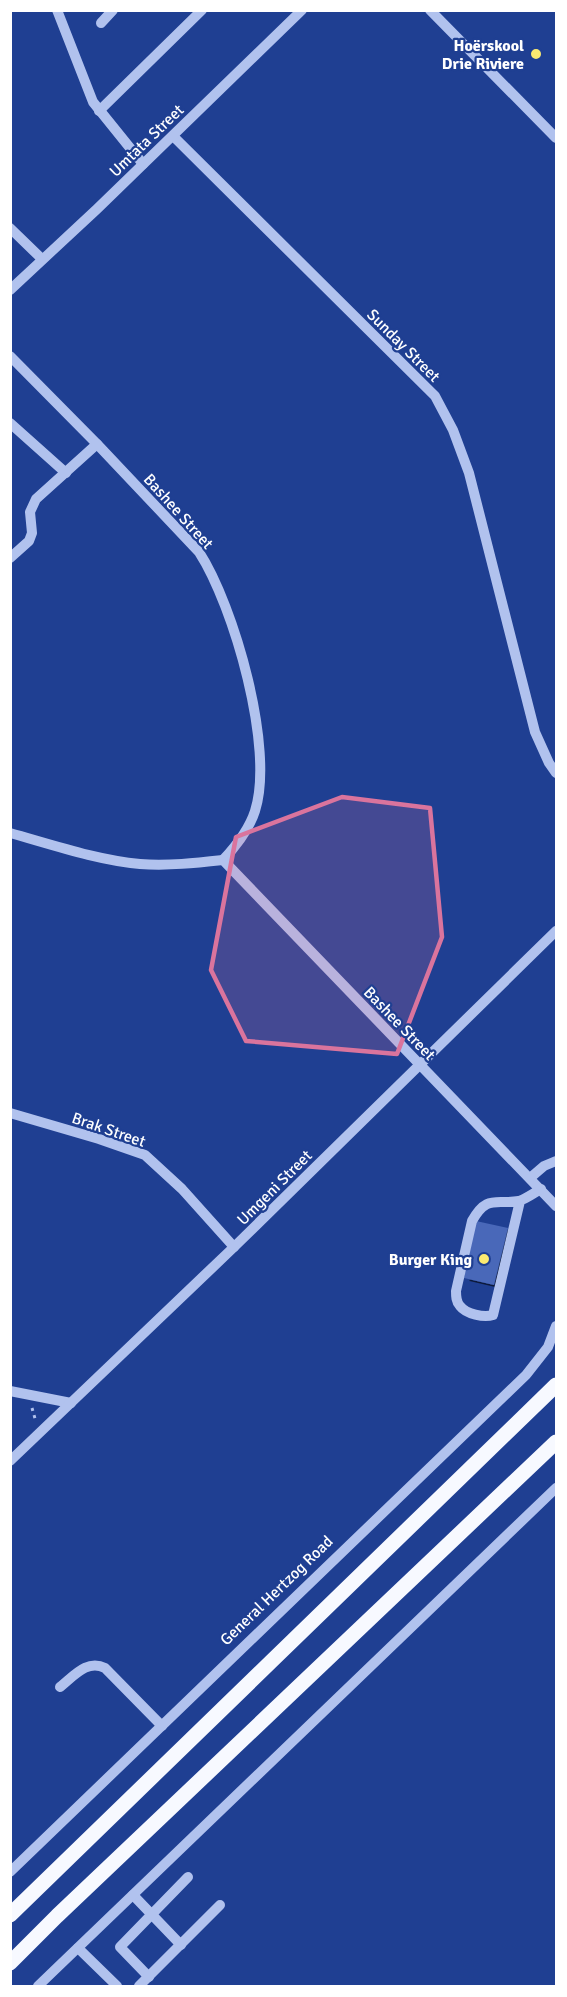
<svg xmlns="http://www.w3.org/2000/svg" width="567" height="1997" font-family="Signika,sans-serif">
<style>
.building{fill:#4868b9;filter:url(#shadow)}
.lines{fill:none;stroke-linecap:round;stroke-linejoin:round}
.path{stroke:#b1c2ee;stroke-width:3;stroke-dasharray:3 4.5;stroke-linecap:butt}
.minor{stroke:#b1c2ee;stroke-width:10}
.major{stroke:#f7f9ff;stroke-width:15}
.marked{fill:#da749d;fill-opacity:0.2;stroke:#da749d;stroke-width:4.5;stroke-linejoin:round}
.poi-dot{fill:#fcea71;stroke:#1f3f92;stroke-width:2}
.labels{text-anchor:middle;stroke-width:4.5;stroke-linejoin:round;paint-order:stroke}
.poi-label{font-size:16px;font-weight:bold;fill:#fff;stroke:#1f3f92;text-anchor:end}
.street-label{font-size:16px;fill:#fff;stroke:#1f3f92}
</style>
<defs>
<filter id="shadow"><feDropShadow dx="5.5" dy="3" stdDeviation="0" flood-color="#0009"/></filter>
</defs>
<rect width="100%" height="100%" fill="#1f3f92"/>
<path class="building" d="M476,1221L508,1228L494,1285L464,1278Z"/>
<g class="lines">
<path class="path" d="M32,1408L36,1422"/>
<g class="minor">
<path d="M57,10L93,102L143,164"/>
<path d="M430,10L556,138"/>
<path d="M101,23L113,10"/>
<path d="M99,111L202,10"/>
<path d="M173,136L435,396L453,430L469,473L535,732L549,763L556,773"/>
<path d="M10,228L42,259"/>
<path d="M10,290L97,209L302,10"/>
<path d="M10,356L97,444L199,552C234,606 275,749 255,811C249,830 236,846 223,860"/>
<path d="M10,423L66,473"/>
<path d="M10,558L29,541L32,533L30,512L36,499L97,444"/>
<path d="M10,833C53,845 97,860 140,864C168,866 196,863 223,860L556,1206"/>
<path d="M10,1113L99,1139L145,1155L182,1189L234,1247"/>
<path d="M530,1178L544,1166L556,1161"/>
<path d="M520,1201L493,1315C484,1318 466,1314 460,1306C456,1302 456,1296 456,1291L472,1221C487,1194 496,1205 519,1201C526,1199 534,1193 541,1189"/>
<path d="M10,1391L71,1403"/>
<path d="M10,1461L234,1247L556,931"/>
<path d="M60,1687C74,1676 87,1659 105,1668L162,1726"/>
<path d="M10,1872L526,1375L548,1347L556,1326"/>
<path d="M133,1895L181,1945"/>
<path d="M78,1948L117,1986"/>
<path d="M149,1977L120,1947L188,1877"/>
<path d="M38,1986L556,1488"/>
<path d="M139,1986L220,1905"/>
</g>
<g class="major">
<path d="M10,1915L556,1385"/>
<path d="M10,1963L57,1916L556,1442"/>
</g>
</g>
<path class="marked" d="M342,797L430,808L442,937L397,1054L246,1041L211,970L236,837Z"/>
<g class="poi-dot">
<circle cx="536" cy="54" r="6"/>
<circle cx="484" cy="1259" r="6"/>
</g>
<g class="labels">
<g class="poi-label">
<text x="524" y="51">Hoërskool<tspan x="524" dy="18">Drie Riviere</tspan></text>
<text x="472" y="1265">Burger King</text>
</g>
<g class="street-label">
<text transform="translate(146 140) rotate(-44)" y="6">Umtata Street</text>
<text transform="translate(404 345) rotate(45)" y="6">Sunday Street</text>
<text transform="translate(179 511) rotate(48)" y="6">Bashee Street</text>
<text transform="translate(400 1023) rotate(46)" y="6">Bashee Street</text>
<text transform="translate(109 1129) rotate(19)" y="6">Brak Street</text>
<text transform="translate(274 1187) rotate(-45)" y="6">Umgeni Street</text>
<text transform="translate(276 1590) rotate(-44)" y="6">General Hertzog Road</text>
</g>
</g>
<rect width="567" height="1997" fill="none" stroke="#ffffff" stroke-width="24"/>
</svg>
